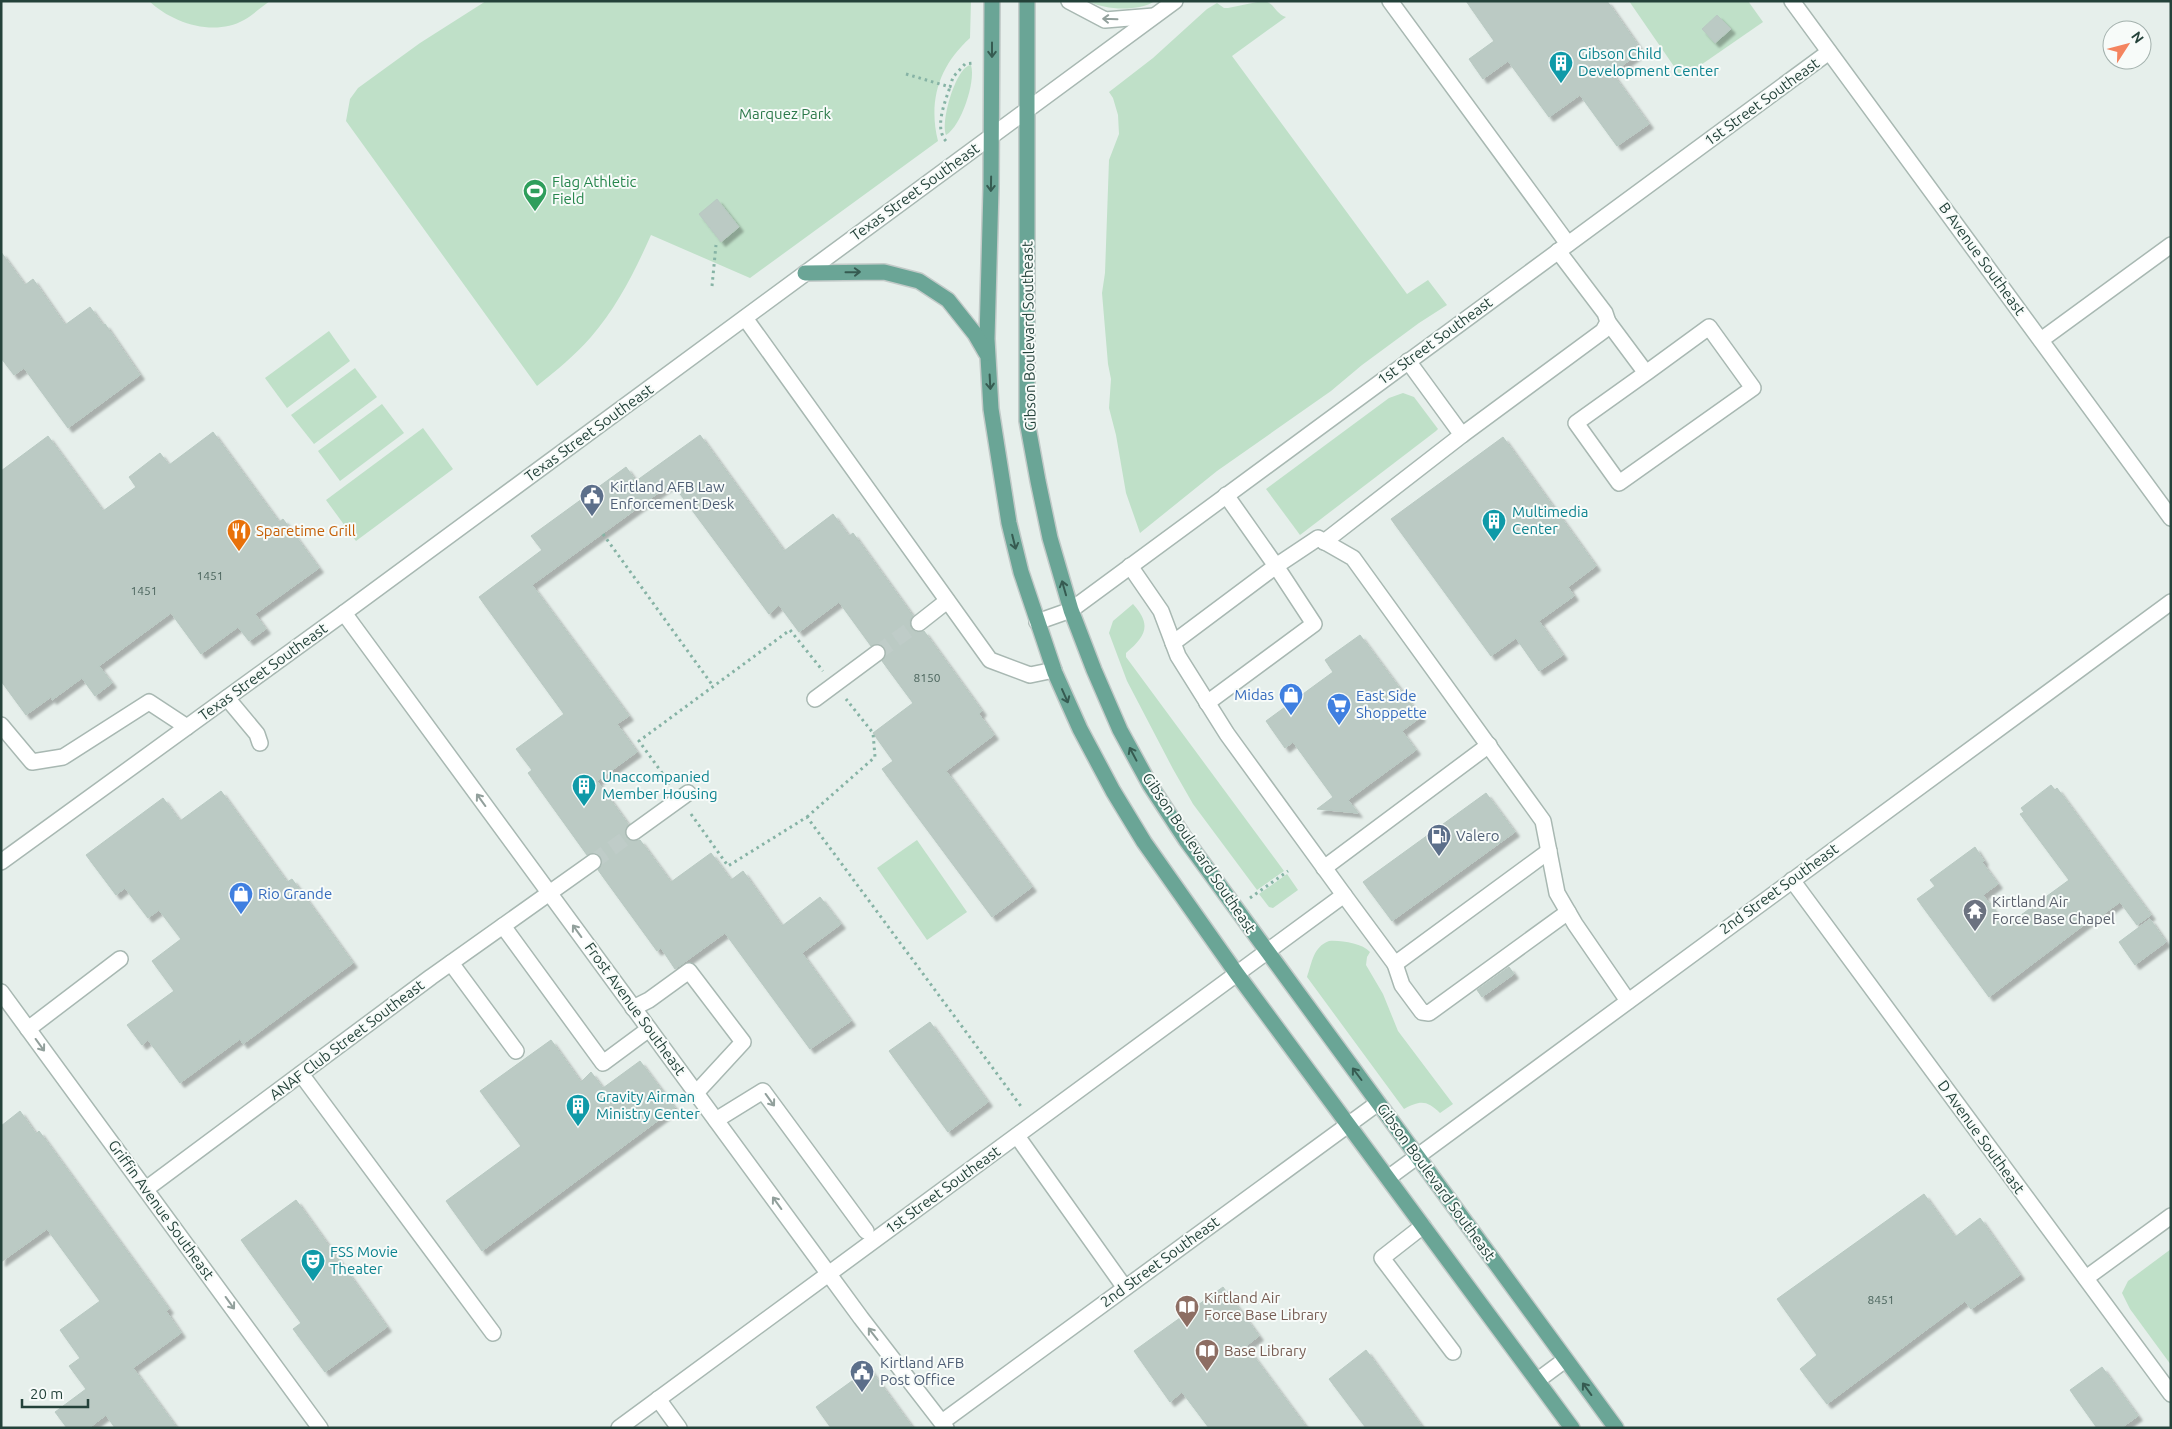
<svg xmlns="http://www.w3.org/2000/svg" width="2172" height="1429" font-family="Ubuntu,sans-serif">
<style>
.green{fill:#bfe0c8}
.building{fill:#bbcac4;stroke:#b8c9c2;filter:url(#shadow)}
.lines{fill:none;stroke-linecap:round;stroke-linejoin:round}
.minor-tunnel{stroke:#bfccc8;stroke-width:15;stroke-dasharray:15 8;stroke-linecap:butt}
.minor-casing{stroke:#a8b8b2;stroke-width:18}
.major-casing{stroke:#c2cac8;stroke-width:18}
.path{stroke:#86b3a5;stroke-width:3;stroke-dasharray:2.5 4;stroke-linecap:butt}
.minor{stroke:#fff;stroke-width:15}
.major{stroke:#6aa596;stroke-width:15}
.oneway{stroke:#92a09c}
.oneway2{stroke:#365b51}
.labels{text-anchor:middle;stroke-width:4;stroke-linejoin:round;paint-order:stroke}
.number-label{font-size:12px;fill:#4a645c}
.culture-label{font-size:15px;fill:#0d838f;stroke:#f7fbf9;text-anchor:start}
.street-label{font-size:15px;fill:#24423a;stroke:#f7fbf9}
.park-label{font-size:15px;fill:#2d7a4b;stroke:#f7fbf9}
.leisure-label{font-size:15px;fill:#27864d;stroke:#f7fbf9;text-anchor:start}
.service-label{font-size:15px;fill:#4e5e75;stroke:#f7fbf9;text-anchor:start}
.food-label{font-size:15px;fill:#c56008;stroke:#f7fbf9;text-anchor:start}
.shop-label{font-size:15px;fill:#366cbe;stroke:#f7fbf9;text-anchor:start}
.worship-label{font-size:15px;fill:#5b616d;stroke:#f7fbf9;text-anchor:start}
.education-label{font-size:15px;fill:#785e54;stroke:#f7fbf9;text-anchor:start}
</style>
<defs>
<filter id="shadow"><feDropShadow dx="4.5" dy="4.5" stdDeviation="1" flood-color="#0004"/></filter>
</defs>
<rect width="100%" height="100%" fill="#e6efeb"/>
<g class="green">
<path d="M149,1H270C261,7 253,15 244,20C214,37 172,23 149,1Z"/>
<path d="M486,1H971L970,38C939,66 928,101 938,141L750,278L651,235C635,271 617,307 591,337C575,355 556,371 537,386L346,121L350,99L358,88L420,43Z"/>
<path d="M1088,1H1155C1138,12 1105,10 1088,1Z"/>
<path d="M1262,1C1274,1 1275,14 1286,17L1232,56L1407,294L1428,280L1447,305L1419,323L1362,365L1331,391L1217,471L1140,533L1126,493L1116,435L1109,408L1111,379L1108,364L1102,293L1105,273L1109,160L1119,134L1118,115L1113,98L1109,92L1153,58L1207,9L1217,3L1224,8H1228Z"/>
<path d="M1629,1H1748L1763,22L1682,78Z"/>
<path d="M971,65C976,82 961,126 946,135C940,122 956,66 971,65Z"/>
<path d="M329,331L350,361L287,408L265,378Z"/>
<path d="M355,368L377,397L314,444L291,415Z"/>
<path d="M1403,393L1414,397L1438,429L1436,431L1300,535L1266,489L1389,398Z"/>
<path d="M382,404L404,433L340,481L318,451Z"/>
<path d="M423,428L453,469L356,541L326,500Z"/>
<path d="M1133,604C1152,625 1146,636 1126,653V657L1284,871L1257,890L1193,804L1173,769L1127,681L1109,633L1113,621Z"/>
<path d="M917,840L967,912L927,940L877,868Z"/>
<path d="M1287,874L1298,890L1273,908L1269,907L1259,894Z"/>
<path d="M1329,941C1340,940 1362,943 1370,952L1367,957L1366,965L1383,994L1398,1031L1453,1104L1440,1113C1427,1100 1420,1100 1404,1109L1307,977C1312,963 1313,947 1329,941Z"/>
<path d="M2171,1249V1365L2130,1309L2122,1293L2128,1281Z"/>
</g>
<g class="building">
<path d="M1466,1H1607L1642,51L1612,73L1649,124L1617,146L1580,95L1549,117L1508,61L1483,79L1469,59L1494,41Z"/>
<path d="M1717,15L1731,29L1715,43L1702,29Z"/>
<path d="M717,199L739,227L721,242L699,214Z"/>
<path d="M1,252L25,285L33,279L65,325L90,307L103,325L105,324L140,375L68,428L24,368L14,375L1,358Z"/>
<path d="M213,432L279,522L283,519L319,568L255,614L266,629L249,641L238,627L201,654L171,613L99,666L112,683L95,696L82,678L52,700L51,697L26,715L1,681V471L48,436L103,511L136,487L129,477L160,453L169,465Z"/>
<path d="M700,435L784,551L833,514L849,536L853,533L913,616L910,620L911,628L916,632L924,631L982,711L979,714L994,735L946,771L1032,887L992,917L882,769L893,761L873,733L913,703L882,661L886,656L885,648L880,644L871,646L839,602L799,632L779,605L769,614L672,483L532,585L629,716L617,724L637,752L597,781L628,824L625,832L627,838L634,841L640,840L671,882L711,853L731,880L743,871L782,926L820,897L841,924L802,953L851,1021L810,1049L725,933L675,969L661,948L657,951L598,870L602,862L600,856L593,853L587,855L528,773L532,770L516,749L564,714L479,597L542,550L531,536L626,467L636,481Z"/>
<path d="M1503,437L1596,566L1568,587L1574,596L1539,621L1563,655L1539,671L1516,638L1491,656L1391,519Z"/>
<path d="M1360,635L1421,717L1402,731L1416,750L1348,800L1358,813L1317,809L1333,797L1293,742L1285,748L1266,721L1333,672L1325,660Z"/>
<path d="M2051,785L2055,790L2057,788L2151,915L2137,925L2120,902L2098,918L2097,915L1989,997L1917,899L1935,886L1930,880L1975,847L1984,861L1982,862L1998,884L1983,895L2006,926L2069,880L2020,814L2024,812L2021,808Z"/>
<path d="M221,791L287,882L292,879L353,963L243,1044L240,1039L180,1083L148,1040L142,1045L127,1025L174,991L152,961L181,939L159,910L148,918L125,888L116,895L86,855L163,798L180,821Z"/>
<path d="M1486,793L1515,832L1392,921L1363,882Z"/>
<path d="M2150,919L2166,942L2135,965L2119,942Z"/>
<path d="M1509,967L1514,974L1482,997L1477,990Z"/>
<path d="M930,1022L988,1102L948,1132L889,1051Z"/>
<path d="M551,1040L581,1082L591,1072L603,1088L640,1061L675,1108L482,1251L446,1201L521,1146L480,1091Z"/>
<path d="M20,1111L36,1134L39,1131L169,1309L166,1311L181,1333L133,1368L177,1428H115L106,1415L89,1428H67L55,1412L86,1389L69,1366L80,1358L60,1330L100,1301L47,1229L1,1262V1126Z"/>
<path d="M1924,1194L1955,1237L1980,1218L2020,1275L1971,1309L1965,1301L1827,1404L1800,1369L1817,1355L1777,1299Z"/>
<path d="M296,1200L387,1327L325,1372L293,1329L301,1323L241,1240Z"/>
<path d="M1223,1287L1259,1336L1246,1346L1307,1428H1209L1182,1392L1170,1402L1134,1351Z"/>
<path d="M1366,1350L1423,1428H1366L1329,1379Z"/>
<path d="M864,1361L913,1428H831L816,1407L856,1378L851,1371Z"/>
<path d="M2102,1367L2138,1416L2121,1428H2097L2070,1390Z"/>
</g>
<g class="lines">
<g class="minor-tunnel">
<path d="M877,653L919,623"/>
<path d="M593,862L634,832"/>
</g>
<defs>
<g id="minor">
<path d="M1069,1L1105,20L1154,16"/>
<path d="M1390,1L1568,244"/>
<path d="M1792,1L2171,518"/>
<path d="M745,318L990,660L1030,675L1054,670"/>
<path d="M1608,322L1646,373L1709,327L1753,388L1619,483L1576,423L1646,373"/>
<path d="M2041,340L2171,245"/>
<path d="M1408,361L1462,435"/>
<path d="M1324,542L1462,435L1603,331L1608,322L1605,313L1558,251"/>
<path d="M344,613L861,1318L946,1428"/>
<path d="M1037,622L1071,610L1829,52"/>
<path d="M919,623L947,601"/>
<path d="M1173,643L1276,566L1226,495"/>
<path d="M227,698L257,734L260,743"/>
<path d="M815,699L877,653"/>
<path d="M1207,703L1314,624L1276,566L1318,538L1353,558L1543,821L1557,893L1575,924L1628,1001"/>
<path d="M1,725L32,762L63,757L149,702L187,727"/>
<path d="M634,832L688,793"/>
<path d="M1,862L344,613L1175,1"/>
<path d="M1324,868L1489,745"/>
<path d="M1792,880L2171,1394"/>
<path d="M1344,895L1395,964L1549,851"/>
<path d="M503,926L603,1063L649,1029"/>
<path d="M451,963L516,1051"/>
<path d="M1395,964L1402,985L1422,1012L1429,1013L1568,912"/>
<path d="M1,992L320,1428"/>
<path d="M633,1008L649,1000L689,971L743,1042L696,1093"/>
<path d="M28,1029L120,959"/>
<path d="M301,1074L493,1333"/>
<path d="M716,1120L763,1091L866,1231"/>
<path d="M1017,1136L1125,1288"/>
<path d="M1388,1178L2171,602"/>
<path d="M146,1189L431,977L593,862"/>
<path d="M1423,1226L1382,1258L1453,1352"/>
<path d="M2086,1278L2171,1216"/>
<path d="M1538,1380L1565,1360"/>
<path d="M658,1399L679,1428"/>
<path d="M942,1422L1378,1103"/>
<path d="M619,1428L1344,895L1227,734L1178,656L1161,611L1130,566"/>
</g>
<g id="major">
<path d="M992,1L991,188L987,339L991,409L1009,523L1021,572L1055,673L1080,729L1113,791L1144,842L1237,974L1572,1428"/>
<path d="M1027,1V421L1038,481L1050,538L1071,610L1094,670L1120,730L1150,785L1186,840L1616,1428"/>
<path d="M805,273L884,272L919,281L948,300L975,334L986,353"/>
</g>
</defs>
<use href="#minor" class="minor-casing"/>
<use href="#major" class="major-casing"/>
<g class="path">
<path d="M906,74L950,87L953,77L965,64L975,63"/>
<path d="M946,141C934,128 945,102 950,87"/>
<path d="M712,286L716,245"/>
<path d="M603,534L713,686"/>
<path d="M670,784L639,741L790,630L823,671"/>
<path d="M691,814L728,866L807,817L1023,1109"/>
<path d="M807,817L875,757L873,733L846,699"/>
<path d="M1250,898L1288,871"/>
</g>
<use href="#minor" class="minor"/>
<use href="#major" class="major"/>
</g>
<defs><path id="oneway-shaft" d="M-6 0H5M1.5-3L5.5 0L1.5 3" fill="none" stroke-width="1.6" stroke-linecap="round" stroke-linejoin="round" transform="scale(1.25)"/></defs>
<g class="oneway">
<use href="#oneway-shaft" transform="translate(1110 19) rotate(-178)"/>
<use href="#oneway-shaft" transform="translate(481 800) rotate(-126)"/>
<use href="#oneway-shaft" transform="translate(577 931) rotate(-126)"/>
<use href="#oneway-shaft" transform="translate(40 1045) rotate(54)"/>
<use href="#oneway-shaft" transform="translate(770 1100) rotate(54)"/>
<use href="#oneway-shaft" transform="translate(777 1203) rotate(-126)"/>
<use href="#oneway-shaft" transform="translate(230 1303) rotate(54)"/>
<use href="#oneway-shaft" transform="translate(873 1334) rotate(-128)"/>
</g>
<g class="oneway2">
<use href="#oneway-shaft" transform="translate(992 50) rotate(90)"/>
<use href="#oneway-shaft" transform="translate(991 184) rotate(91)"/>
<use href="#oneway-shaft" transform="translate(853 272) rotate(-1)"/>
<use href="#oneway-shaft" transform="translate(990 382) rotate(87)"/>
<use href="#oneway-shaft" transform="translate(1014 542) rotate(76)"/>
<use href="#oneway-shaft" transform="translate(1064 588) rotate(-106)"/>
<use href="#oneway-shaft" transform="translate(1065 696) rotate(66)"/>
<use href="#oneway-shaft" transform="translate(1133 754) rotate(-118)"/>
<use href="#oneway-shaft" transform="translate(1357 1074) rotate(-127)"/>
<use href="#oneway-shaft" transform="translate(1587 1389) rotate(-126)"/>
</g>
<defs>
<symbol id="building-pin" viewBox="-11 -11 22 30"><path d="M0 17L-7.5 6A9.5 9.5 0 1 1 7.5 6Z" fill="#0f9aa8" stroke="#f7fbf9"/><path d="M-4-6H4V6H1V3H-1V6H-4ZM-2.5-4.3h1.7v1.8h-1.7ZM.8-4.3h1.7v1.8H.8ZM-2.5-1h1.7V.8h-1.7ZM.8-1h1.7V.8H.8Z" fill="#fff"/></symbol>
<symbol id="stadium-pin" viewBox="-11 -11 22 30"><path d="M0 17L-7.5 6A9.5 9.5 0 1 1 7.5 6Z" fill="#2e9e5b" stroke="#f7fbf9"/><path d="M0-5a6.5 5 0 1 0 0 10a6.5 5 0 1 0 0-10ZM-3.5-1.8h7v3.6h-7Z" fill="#fff"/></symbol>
<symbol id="civic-pin" viewBox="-11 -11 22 30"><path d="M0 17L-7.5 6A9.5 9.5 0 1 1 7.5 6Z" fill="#5c6f8a" stroke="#f7fbf9"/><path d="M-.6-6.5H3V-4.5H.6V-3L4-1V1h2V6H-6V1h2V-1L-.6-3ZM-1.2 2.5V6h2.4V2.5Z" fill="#fff"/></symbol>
<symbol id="restaurant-pin" viewBox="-11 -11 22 30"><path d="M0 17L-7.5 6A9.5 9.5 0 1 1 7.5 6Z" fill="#e8710a" stroke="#f7fbf9"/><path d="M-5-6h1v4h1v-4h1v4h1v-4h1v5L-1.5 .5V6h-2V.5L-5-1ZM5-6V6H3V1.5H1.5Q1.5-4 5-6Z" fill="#fff"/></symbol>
<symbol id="shop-pin" viewBox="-11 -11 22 30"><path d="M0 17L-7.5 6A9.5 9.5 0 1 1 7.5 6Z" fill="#3f7fe0" stroke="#f7fbf9"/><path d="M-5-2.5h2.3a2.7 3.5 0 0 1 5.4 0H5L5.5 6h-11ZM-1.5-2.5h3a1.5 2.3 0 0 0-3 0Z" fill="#fff"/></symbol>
<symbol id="supermarket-pin" viewBox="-11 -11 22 30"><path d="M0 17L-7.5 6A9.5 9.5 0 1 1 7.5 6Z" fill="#3f7fe0" stroke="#f7fbf9"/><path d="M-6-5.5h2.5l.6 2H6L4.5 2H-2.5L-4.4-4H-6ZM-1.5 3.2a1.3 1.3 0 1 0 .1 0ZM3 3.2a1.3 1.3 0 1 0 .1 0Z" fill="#fff"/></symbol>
<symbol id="fuel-pin" viewBox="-11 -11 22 30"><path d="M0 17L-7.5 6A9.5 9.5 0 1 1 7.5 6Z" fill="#5c6f8a" stroke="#f7fbf9"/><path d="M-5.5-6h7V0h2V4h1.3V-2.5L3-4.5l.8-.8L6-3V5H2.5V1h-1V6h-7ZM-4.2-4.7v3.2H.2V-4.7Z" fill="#fff"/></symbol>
<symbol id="temple-pin" viewBox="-11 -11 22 30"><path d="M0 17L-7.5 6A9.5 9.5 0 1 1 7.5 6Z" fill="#6b7280" stroke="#f7fbf9"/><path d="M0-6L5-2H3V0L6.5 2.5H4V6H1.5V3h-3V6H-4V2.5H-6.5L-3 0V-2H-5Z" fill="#fff"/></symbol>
<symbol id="theatre-pin" viewBox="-11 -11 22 30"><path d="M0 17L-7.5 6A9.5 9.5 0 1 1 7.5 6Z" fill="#0f9aa8" stroke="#f7fbf9"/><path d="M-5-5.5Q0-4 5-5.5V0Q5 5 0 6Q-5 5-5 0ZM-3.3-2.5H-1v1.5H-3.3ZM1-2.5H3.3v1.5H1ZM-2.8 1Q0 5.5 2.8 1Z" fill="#fff"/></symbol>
<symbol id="library-pin" viewBox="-11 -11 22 30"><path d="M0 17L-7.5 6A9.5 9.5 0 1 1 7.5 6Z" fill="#8d6e63" stroke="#f7fbf9"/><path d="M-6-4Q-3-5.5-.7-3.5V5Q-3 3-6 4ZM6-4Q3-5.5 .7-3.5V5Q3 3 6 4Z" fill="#fff"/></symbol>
</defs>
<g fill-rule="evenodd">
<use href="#building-pin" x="1547" y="49" width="28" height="38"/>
<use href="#stadium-pin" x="521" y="177" width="28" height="38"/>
<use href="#civic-pin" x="578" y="482" width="28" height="38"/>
<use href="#building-pin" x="1480" y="507" width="28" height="38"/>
<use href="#restaurant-pin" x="225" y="517" width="28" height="38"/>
<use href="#shop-pin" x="1277" y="681" width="28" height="38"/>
<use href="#supermarket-pin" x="1325" y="691" width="28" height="38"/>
<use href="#building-pin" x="570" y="772" width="28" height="38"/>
<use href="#fuel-pin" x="1425" y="822" width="28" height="38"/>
<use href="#shop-pin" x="227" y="880" width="28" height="38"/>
<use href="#temple-pin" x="1961" y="897" width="28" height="38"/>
<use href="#building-pin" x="564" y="1092" width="28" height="38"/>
<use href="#theatre-pin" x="299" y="1247" width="28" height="38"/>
<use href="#library-pin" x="1173" y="1293" width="28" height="38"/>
<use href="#library-pin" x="1193" y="1337" width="28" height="38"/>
<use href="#civic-pin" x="848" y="1358" width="28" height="38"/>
</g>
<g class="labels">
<g class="number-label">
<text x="210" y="580">1451</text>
<text x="144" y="595">1451</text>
<text x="927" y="682">8150</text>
<text x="1881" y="1304">8451</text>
</g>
<g class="culture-label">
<text x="1578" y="59">Gibson Child<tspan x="1578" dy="17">Development Center</tspan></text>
<text x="1512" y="517">Multimedia<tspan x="1512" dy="17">Center</tspan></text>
<text x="602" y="782">Unaccompanied<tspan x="602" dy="17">Member Housing</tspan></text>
<text x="596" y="1102">Gravity Airman<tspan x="596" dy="17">Ministry Center</tspan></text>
<text x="330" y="1257">FSS Movie<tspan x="330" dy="17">Theater</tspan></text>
</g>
<g class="street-label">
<text transform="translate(1762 102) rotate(-36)" y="5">1st Street Southeast</text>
<text transform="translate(915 192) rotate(-36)" y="5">Texas Street Southeast</text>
<text transform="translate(1982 259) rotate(54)" y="5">B Avenue Southeast</text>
<text transform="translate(1029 336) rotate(-91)" y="5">Gibson Boulevard Southeast</text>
<text transform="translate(1435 341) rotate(-36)" y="5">1st Street Southeast</text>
<text transform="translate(589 433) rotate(-36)" y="5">Texas Street Southeast</text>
<text transform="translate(263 672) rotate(-36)" y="5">Texas Street Southeast</text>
<text transform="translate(1199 853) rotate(56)" y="5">Gibson Boulevard Southeast</text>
<text transform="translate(1779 889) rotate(-36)" y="5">2nd Street Southeast</text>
<text transform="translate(635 1009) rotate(54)" y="5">Frost Avenue Southeast</text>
<text transform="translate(347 1040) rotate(-37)" y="5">ANAF Club Street Southeast</text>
<text transform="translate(1981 1137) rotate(54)" y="5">D Avenue Southeast</text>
<text transform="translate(1436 1182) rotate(54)" y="5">Gibson Boulevard Southeast</text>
<text transform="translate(943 1190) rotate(-36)" y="5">1st Street Southeast</text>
<text transform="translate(161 1210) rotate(54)" y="5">Griffin Avenue Southeast</text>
<text transform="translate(1160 1262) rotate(-36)" y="5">2nd Street Southeast</text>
</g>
<g class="park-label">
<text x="785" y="119">Marquez Park</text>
</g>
<g class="leisure-label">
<text x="552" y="187">Flag Athletic<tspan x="552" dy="17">Field</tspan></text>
</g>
<g class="service-label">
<text x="610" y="492">Kirtland AFB Law<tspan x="610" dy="17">Enforcement Desk</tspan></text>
<text x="1456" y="841">Valero</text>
<text x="880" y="1368">Kirtland AFB<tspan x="880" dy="17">Post Office</tspan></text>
</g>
<g class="food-label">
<text x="256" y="536">Sparetime Grill</text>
</g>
<g class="shop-label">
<text x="1274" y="700" text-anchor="end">Midas</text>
<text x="1356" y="701">East Side<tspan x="1356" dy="17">Shoppette</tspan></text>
<text x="258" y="899">Rio Grande</text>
</g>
<g class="worship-label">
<text x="1992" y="907">Kirtland Air<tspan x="1992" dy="17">Force Base Chapel</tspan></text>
</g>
<g class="education-label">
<text x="1204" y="1303">Kirtland Air<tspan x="1204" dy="17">Force Base Library</tspan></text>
<text x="1224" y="1356">Base Library</text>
</g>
</g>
<rect width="2172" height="1429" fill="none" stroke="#24423a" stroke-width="5"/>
<g transform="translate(2127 45) rotate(54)"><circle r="24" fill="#f7fbf9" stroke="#a3b1ad"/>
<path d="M0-4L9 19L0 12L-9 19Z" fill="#f4845f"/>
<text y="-8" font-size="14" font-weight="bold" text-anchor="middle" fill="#24423a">N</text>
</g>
<path d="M22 1399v8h66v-8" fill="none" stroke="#24423a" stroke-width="2.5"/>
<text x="30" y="1399" font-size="15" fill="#24423a" stroke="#f7fbf9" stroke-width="4" paint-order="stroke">20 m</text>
</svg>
